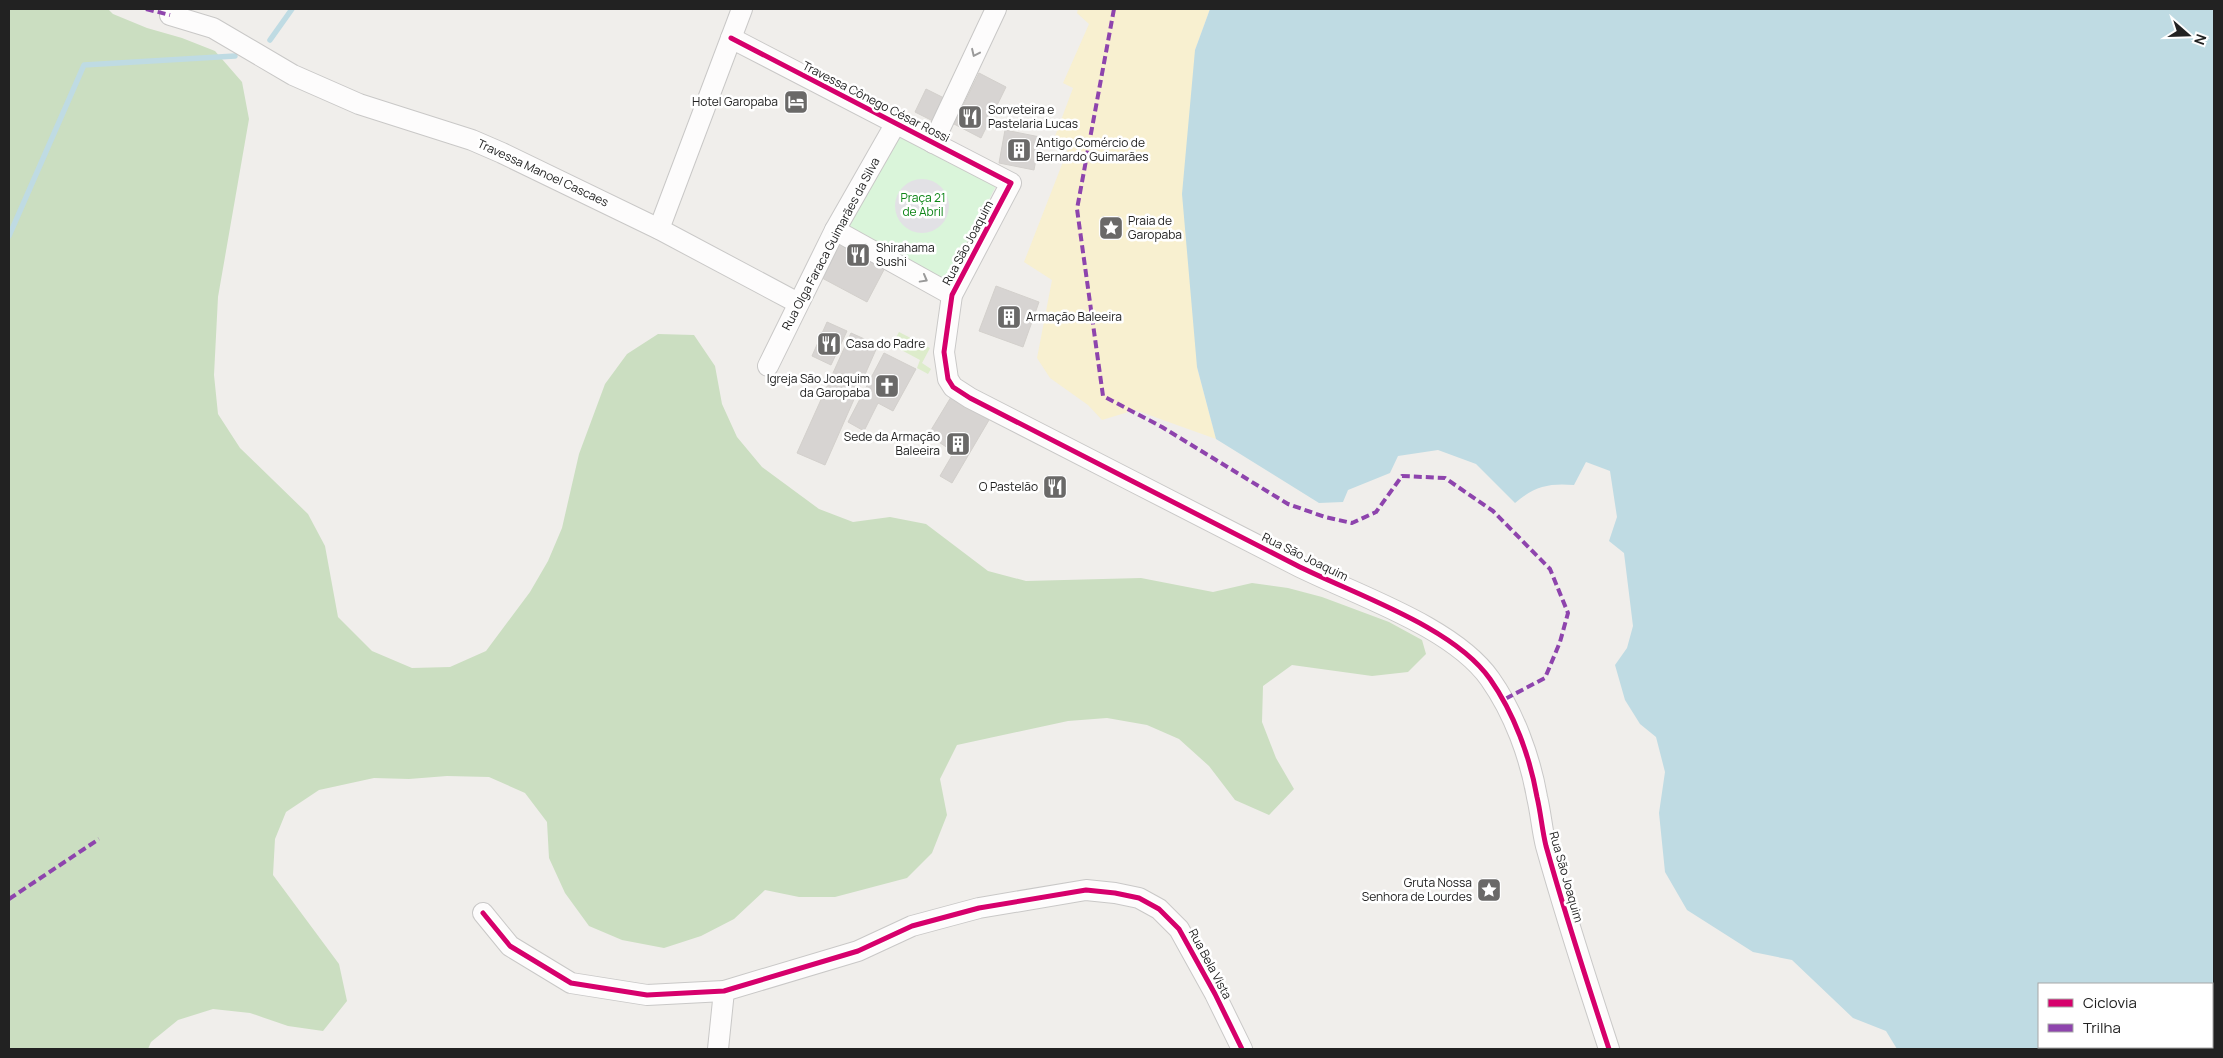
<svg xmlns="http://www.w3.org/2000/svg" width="2223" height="1058" font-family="Manrope,sans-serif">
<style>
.grass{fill:#ddeccb}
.forest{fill:#cbdec1}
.sand{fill:#f8f0d0}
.park{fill:#daf5da}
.plaza{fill:#e2e1e5}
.water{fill:#bfdbe3;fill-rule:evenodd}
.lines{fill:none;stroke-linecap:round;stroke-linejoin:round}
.stream{stroke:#bfdbe3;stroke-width:5.5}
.building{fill:#d7d4d2;stroke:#d3d0cc}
.minor-casing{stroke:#c9c8c7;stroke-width:22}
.minor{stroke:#fdfcfc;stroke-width:20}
.quiet{stroke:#8e44ad;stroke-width:4;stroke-dasharray:8 4;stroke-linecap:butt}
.cycleway-casing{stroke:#fff;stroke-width:8}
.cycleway{stroke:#d6006c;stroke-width:5}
.oneway{stroke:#9a9a9a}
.labels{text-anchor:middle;stroke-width:5;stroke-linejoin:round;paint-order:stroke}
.poi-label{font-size:12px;fill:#222;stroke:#fff;text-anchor:start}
.street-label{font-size:12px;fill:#222;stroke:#fff}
.park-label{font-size:12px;fill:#0c8416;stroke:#fff}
</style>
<rect width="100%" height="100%" fill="#f0eeeb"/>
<path class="grass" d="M899,332L930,348L922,363L931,369L928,374L917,368L920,360L892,345Z"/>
<path class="forest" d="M9,9H108L113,14L147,28L182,38L215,51L242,82L249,119L218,297L214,375L218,414L240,448L308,514L325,546L338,617L372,651L412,668L450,667L486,651L530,592L548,561L562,528L579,454L605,384L627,354L658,334L694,335L715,366L722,404L737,437L762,467L819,509L853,522L890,517L926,524L988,571L1026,581L1141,578L1213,592L1252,583L1288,588L1322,597L1389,622L1422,640L1426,654L1408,672L1372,676L1292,665L1263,686L1262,722L1276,758L1294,789L1269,815L1235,800L1209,766L1179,739L1147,725L1107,718L1068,721L957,745L940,779L947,815L932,853L907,878L835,897H799L765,890L734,919L701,936L664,948L622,940L589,926L565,893L549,858L547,822L525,793L489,777L447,776L409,779L374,778L319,790L286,812L275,839L273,875L339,964L347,1001L323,1031L288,1026L250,1013L213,1009L178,1020L151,1042L148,1049H9Z"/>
<path class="sand" d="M1078,9H1210L1195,50L1197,367L1216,439L1135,410L1102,420L1088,405L1050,378L1037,358L1052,280L1024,262L1068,149L1054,139L1073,88L1063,83L1089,24L1077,13Z"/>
<path class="park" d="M900,131L997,184L947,281L848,226Z"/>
<circle class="plaza" cx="922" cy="206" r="27"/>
<path class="water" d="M1210,9H2214V1049H1897L1886,1031L1853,1018L1792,960L1753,952L1687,910L1665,872L1659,813L1665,772L1656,737L1640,724L1625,700L1615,665L1627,648L1633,626L1624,553L1609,541L1617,517L1610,471L1586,462L1574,485C1549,483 1535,486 1515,503L1476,464L1438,450L1398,456L1390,473L1348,490L1343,502L1319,503L1216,439L1197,367L1182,194L1195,50ZM2039,984H2212V1047H2039Z"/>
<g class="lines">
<g class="stream">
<path d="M270,40L292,9"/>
<path d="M9,236L84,65L235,56"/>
</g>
</g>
<g class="building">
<path d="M979,73L1006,87L981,138L954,124Z"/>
<path d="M926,89L946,99L935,122L915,112Z"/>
<path d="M1005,130L1040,137L1034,170L999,163Z"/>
<path d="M842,240L887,264L867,302L822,278Z"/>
<path d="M996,286L1039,302L1023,347L979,331Z"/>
<path d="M827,322L847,331L831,365L812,356Z"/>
<path d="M851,333L878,345L825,465L797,453Z"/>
<path d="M884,353L916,369L893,411L878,403L864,431L848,422Z"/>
<path d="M951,397L989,420L952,483L940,476L954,452L928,435Z"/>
</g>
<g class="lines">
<defs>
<g id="minor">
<path d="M170,15L213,28L293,75L359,104L472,140L502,153L659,229L798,303"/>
<path d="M731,38L1011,183L952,295L944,352L948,379L953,387L970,398C1079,453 1187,510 1296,565C1353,594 1453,626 1490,679C1514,713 1530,757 1537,797C1541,814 1542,830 1546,846C1565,914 1587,982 1609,1049"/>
<path d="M933,143L996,9"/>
<path d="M659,229L742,9"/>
<path d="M835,230L952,295"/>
<path d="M768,366L835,230L896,123"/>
<path d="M483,913L510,946L571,983L647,995L724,991L858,951L912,926L979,908L1086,890L1115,893L1139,898L1159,909L1179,929L1215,994L1242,1049"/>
<path d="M718,1049L724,991"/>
</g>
</defs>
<use href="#minor" class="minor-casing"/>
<use href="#minor" class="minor"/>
<g class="quiet">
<path d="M146,9L170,15"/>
<path d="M1114,9L1077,209L1103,396L1162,427L1288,504L1325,517L1352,523L1376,512L1402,476L1445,478L1493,511L1550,569L1568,613L1560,642L1545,678L1503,700"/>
<path d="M9,899L99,839"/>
</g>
<defs>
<g id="cycleway">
<path d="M731,38L1011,183L952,295L944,352L948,379L953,387L970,398C1079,453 1187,510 1296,565C1353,594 1453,626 1490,679C1514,713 1530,757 1537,797C1541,814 1542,830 1546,846C1565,914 1587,982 1609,1049"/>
<path d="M483,913L510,946L571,983L647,995L724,991L858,951L912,926L979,908L1086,890L1115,893L1139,898L1159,909L1179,929L1215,994L1242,1049"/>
</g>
</defs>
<use href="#cycleway" class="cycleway-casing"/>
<use href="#cycleway" class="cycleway"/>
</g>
<defs><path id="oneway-chevron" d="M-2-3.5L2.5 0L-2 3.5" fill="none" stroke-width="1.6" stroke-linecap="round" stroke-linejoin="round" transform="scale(1.25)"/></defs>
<g class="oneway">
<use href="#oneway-chevron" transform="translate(975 53) rotate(115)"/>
<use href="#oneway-chevron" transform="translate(924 279) rotate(29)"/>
</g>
<defs>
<symbol id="hotel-square" viewBox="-11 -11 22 22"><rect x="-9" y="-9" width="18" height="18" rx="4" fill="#6a6968" stroke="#fff"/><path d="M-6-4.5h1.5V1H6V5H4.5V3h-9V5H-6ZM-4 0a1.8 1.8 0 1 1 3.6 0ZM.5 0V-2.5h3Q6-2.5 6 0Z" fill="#fff"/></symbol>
<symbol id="restaurant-square" viewBox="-11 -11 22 22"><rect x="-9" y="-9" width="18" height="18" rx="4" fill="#6a6968" stroke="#fff"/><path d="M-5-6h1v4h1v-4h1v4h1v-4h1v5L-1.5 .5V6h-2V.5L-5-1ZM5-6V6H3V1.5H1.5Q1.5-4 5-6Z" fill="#fff"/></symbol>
<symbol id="building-square" viewBox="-11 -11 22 22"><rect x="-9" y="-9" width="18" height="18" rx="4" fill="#6a6968" stroke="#fff"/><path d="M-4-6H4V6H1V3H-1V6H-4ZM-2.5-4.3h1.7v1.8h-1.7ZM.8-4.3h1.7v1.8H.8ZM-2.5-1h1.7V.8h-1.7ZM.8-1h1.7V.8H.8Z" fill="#fff"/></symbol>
<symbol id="sight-square" viewBox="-11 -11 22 22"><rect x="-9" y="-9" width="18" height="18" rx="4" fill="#6a6968" stroke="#fff"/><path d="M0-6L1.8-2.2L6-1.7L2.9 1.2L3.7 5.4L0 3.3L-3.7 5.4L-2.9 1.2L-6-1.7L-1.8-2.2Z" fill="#fff"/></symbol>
<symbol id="church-square" viewBox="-11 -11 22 22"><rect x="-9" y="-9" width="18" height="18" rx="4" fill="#6a6968" stroke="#fff"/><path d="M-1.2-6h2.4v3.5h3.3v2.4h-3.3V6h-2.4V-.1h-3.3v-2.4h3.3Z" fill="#fff"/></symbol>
</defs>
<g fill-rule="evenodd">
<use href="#hotel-square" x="782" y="88" width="28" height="28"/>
<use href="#restaurant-square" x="956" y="103" width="28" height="28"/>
<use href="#building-square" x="1005" y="136" width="28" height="28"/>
<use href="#sight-square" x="1097" y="214" width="28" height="28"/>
<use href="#restaurant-square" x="844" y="241" width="28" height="28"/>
<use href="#building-square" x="995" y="303" width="28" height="28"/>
<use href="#restaurant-square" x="815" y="330" width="28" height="28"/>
<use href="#church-square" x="873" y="372" width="28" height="28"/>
<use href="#building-square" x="944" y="430" width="28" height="28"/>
<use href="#restaurant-square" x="1041" y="473" width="28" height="28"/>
<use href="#sight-square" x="1475" y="876" width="28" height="28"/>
</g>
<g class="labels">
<g class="poi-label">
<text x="778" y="106" text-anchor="end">Hotel Garopaba</text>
<text x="988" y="114">Sorveteira e<tspan x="988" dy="14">Pastelaria Lucas</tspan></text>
<text x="1036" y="147">Antigo Comércio de<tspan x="1036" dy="14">Bernardo Guimarães</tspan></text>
<text x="1128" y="225">Praia de<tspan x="1128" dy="14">Garopaba</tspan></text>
<text x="876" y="252">Shirahama<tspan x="876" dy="14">Sushi</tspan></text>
<text x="1026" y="321">Armação Baleeira</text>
<text x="846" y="348">Casa do Padre</text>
<text x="870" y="383" text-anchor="end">Igreja São Joaquim<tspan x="870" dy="14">da Garopaba</tspan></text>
<text x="940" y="441" text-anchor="end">Sede da Armação<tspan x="940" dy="14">Baleeira</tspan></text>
<text x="1038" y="491" text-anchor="end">O Pastelão</text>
<text x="1472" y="887" text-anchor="end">Gruta Nossa<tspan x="1472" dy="14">Senhora de Lourdes</tspan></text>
</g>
<g class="street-label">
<text transform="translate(876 102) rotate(27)" y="4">Travessa Cônego César Rossi</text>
<text transform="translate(543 173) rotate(25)" y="4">Travessa Manoel Cascaes</text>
<text transform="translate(968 243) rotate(-62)" y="4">Rua São Joaquim</text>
<text transform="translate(831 244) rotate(-62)" y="4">Rua Olga Faraca Guimarães da Silva</text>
<text transform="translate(1305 557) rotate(26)" y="4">Rua São Joaquim</text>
<text transform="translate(1566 877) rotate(74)" y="4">Rua São Joaquim</text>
<text transform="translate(1210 964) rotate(62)" y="4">Rua Bela Vista</text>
</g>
<g class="park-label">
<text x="923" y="202">Praça 21<tspan x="923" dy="14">de Abril</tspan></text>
</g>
</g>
<rect width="2223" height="1058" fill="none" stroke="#222222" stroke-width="20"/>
<rect x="2038" y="983" width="175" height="65" fill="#ffffff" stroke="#a7a7a7"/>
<rect x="2048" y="999" width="25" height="8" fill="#d6006c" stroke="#a7a7a7"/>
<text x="2083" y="1008" font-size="15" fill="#222222">Ciclovia</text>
<rect x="2048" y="1024" width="25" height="8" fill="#8e44ad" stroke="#a7a7a7"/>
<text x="2083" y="1033" font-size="15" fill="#222222">Trilha</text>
<g transform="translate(2188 35) rotate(110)" stroke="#ffffff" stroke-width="4" paint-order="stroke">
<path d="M0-4L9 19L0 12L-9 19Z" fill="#222222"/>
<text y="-8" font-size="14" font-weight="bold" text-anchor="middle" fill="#222222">N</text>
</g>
</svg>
